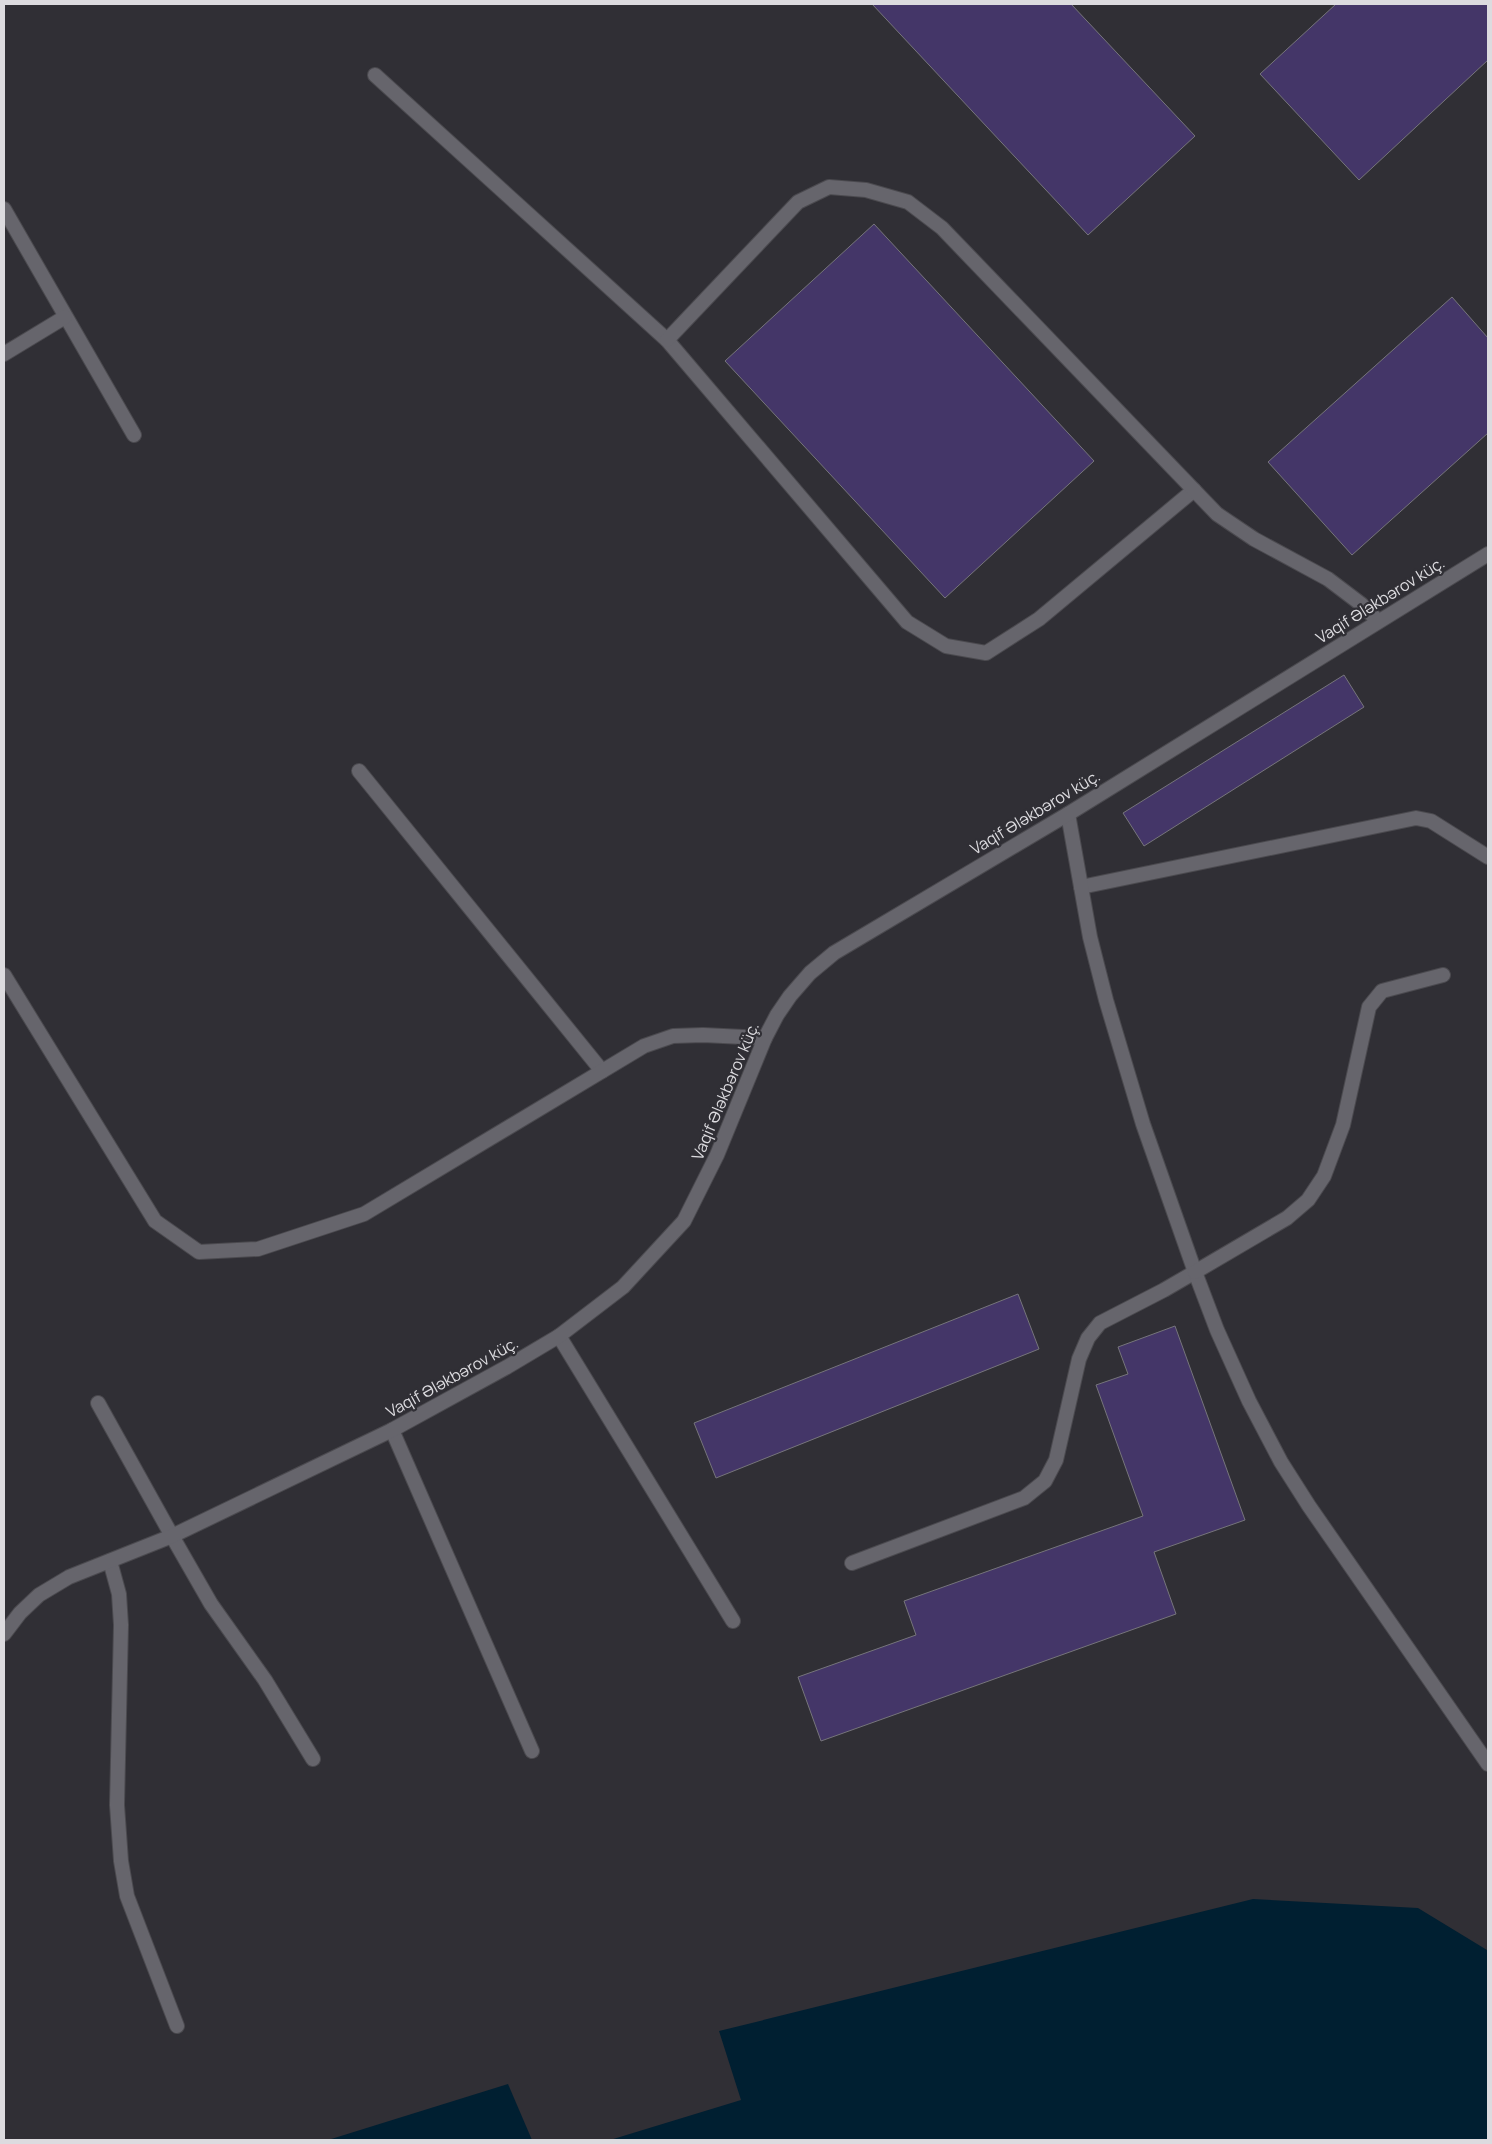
<svg xmlns="http://www.w3.org/2000/svg" width="1492" height="2144" font-family="Manrope,sans-serif">
<style>
.water{fill:#001f31}
.building{fill:#443668;stroke:#76757b}
.lines{fill:none;stroke-linecap:round;stroke-linejoin:round}
.service-casing{stroke:#4b4a4f;stroke-width:16}
.minor-casing{stroke:#4b4a4f;stroke-width:16}
.service{stroke:#66656c;stroke-width:14}
.minor{stroke:#66656c;stroke-width:14}
.labels{text-anchor:middle;stroke-width:4.5;stroke-linejoin:round;paint-order:stroke}
.street-label{font-size:16px;fill:#dcdbdf;stroke:#302f35}
</style>
<rect width="100%" height="100%" fill="#302f35"/>
<g class="water">
<path d="M1253,1899L1418,1908L1487,1950L1488,2140H610L741,2100L719,2031Z"/>
<path d="M508,2084L532,2140H328Z"/>
</g>
<g class="building">
<path d="M872,4H1071L1195,136L1088,235Z"/>
<path d="M1336,4H1488V60L1359,180L1260,74Z"/>
<path d="M874,224L1094,461L945,598L725,361Z"/>
<path d="M1452,297L1488,338V433L1352,555L1268,462Z"/>
<path d="M1344,675L1364,707L1144,846L1123,813Z"/>
<path d="M1018,1294L1039,1349L716,1478L694,1423Z"/>
<path d="M1175,1326L1245,1520L1154,1552L1176,1614L821,1741L798,1677L916,1635L904,1601L1143,1516L1096,1385L1128,1374L1118,1347Z"/>
</g>
<g class="lines">
<defs>
<g id="service">
<path d="M375,75L667,340L907,622L946,646L986,653L1039,619L1194,490"/>
<path d="M4,209L134,435"/>
<path d="M667,340L798,202L829,187L866,190L908,202L942,228L1217,514L1254,539L1328,579L1361,604L1378,621"/>
<path d="M4,354L65,317"/>
<path d="M359,771L602,1071"/>
<path d="M1081,887L1416,818L1431,821L1488,857"/>
<path d="M4,975L155,1221L199,1252L258,1249L364,1214L644,1046L673,1036L703,1035L765,1038"/>
<path d="M98,1403L172,1536"/>
<path d="M110,1561L119,1594L121,1625L117,1805L121,1861L127,1896L177,2026"/>
<path d="M852,1563L1024,1498L1045,1481L1056,1460L1079,1359L1088,1338L1100,1323L1164,1290L1195,1272"/>
</g>
<g id="minor">
<path d="M1068,814L1090,937L1106,1000L1143,1124L1195,1272L1217,1330L1249,1401L1281,1462L1309,1506L1488,1764"/>
<path d="M1195,1272L1287,1218L1308,1200L1324,1176L1343,1125L1369,1007L1382,991L1443,975"/>
<path d="M559,1336L733,1621"/>
<path d="M392,1430L532,1751"/>
<path d="M172,1536L211,1604L265,1680L313,1759"/>
<path d="M4,1634L20,1613L39,1595L69,1577L172,1536L392,1430L507,1367L559,1336L623,1287L684,1221L717,1155L765,1038L777,1015L790,996L810,973L834,953L1068,814L1488,554"/>
</g>
</defs>
<use href="#service" class="service-casing"/>
<use href="#minor" class="minor-casing"/>
<use href="#service" class="service"/>
<use href="#minor" class="minor"/>
</g>
<g class="labels">
<g class="street-label">
<text transform="translate(1380 600) rotate(-32)" y="6">Vaqif Ələkbərov küç.</text>
<text transform="translate(1035 812) rotate(-31)" y="6">Vaqif Ələkbərov küç.</text>
<text transform="translate(725 1091) rotate(-67)" y="6">Vaqif Ələkbərov küç.</text>
<text transform="translate(452 1377) rotate(-29)" y="6">Vaqif Ələkbərov küç.</text>
</g>
</g>
<rect width="1492" height="2144" fill="none" stroke="#dcdbdf" stroke-width="10"/>
</svg>
